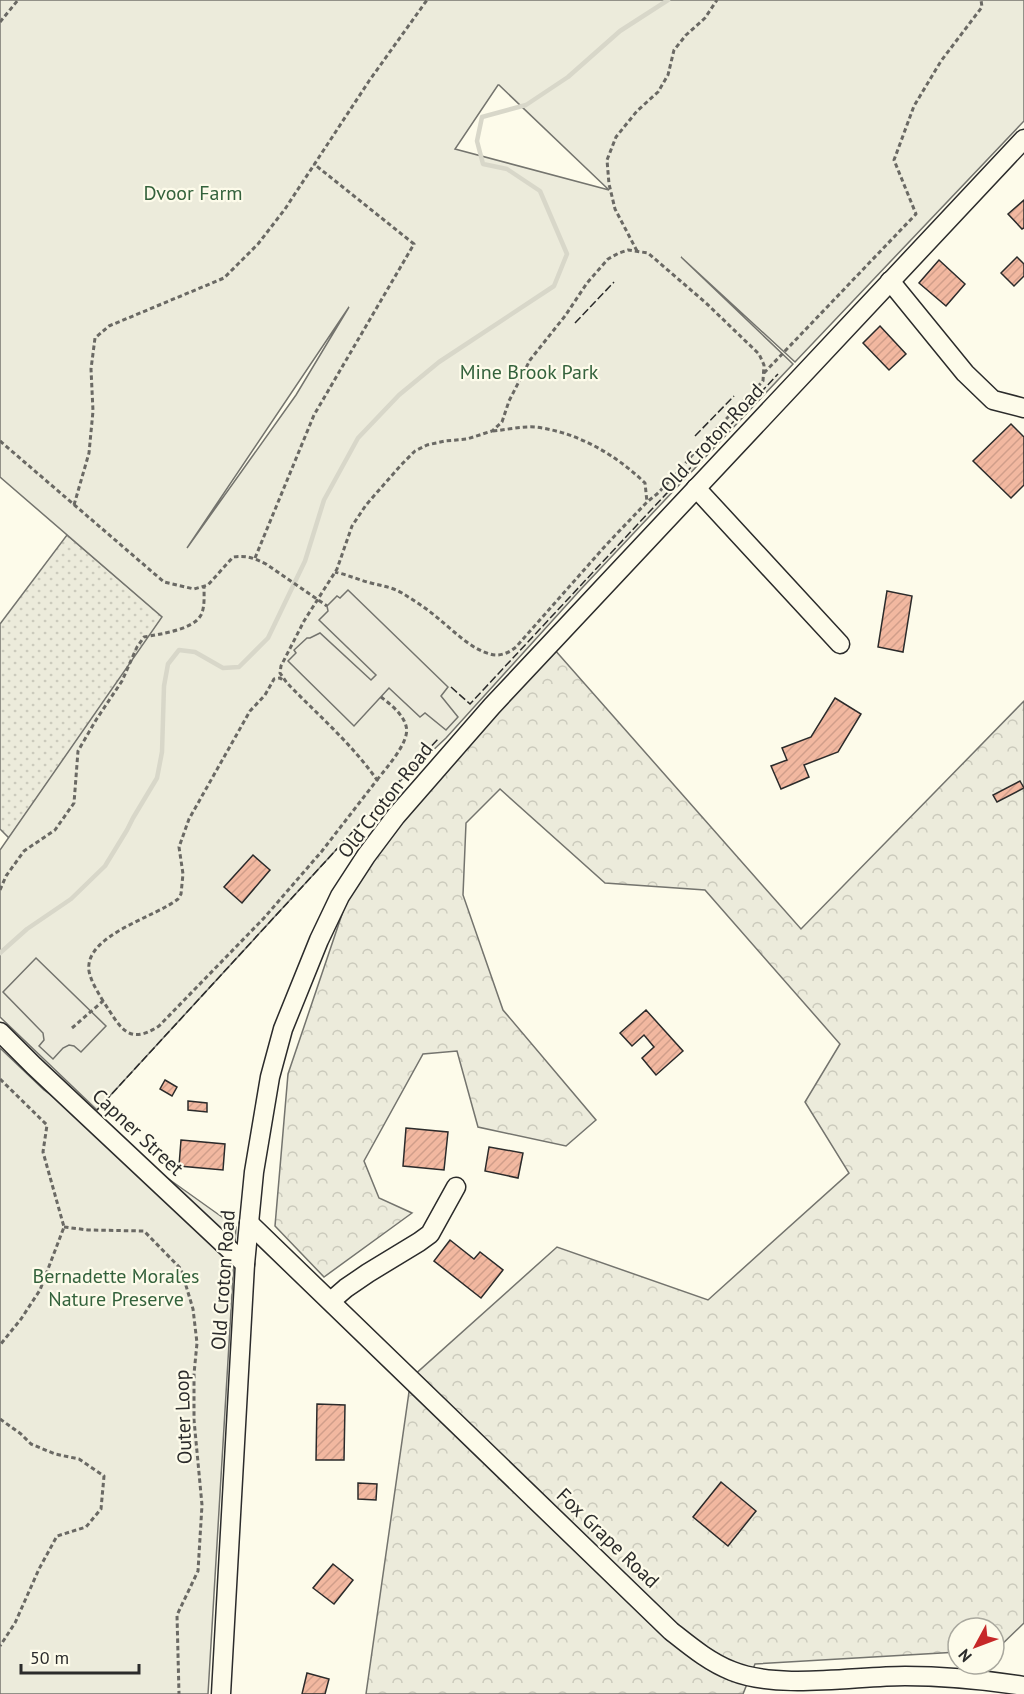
<svg xmlns="http://www.w3.org/2000/svg" width="1024" height="1694" font-family="'PT Sans',sans-serif">
<style>
.grass{fill:url(#grass-dots);stroke:#74746e;stroke-width:1.5}
.forest{fill:url(#forest-crowns);stroke:#74746e;stroke-width:1.5}
.park{fill:#ecebdb;stroke:#74746e;stroke-width:1.5;fill-rule:evenodd}
.parking{fill:#eceadb;stroke:#74746e;stroke-width:1.5}
.lines{fill:none;stroke-linecap:round;stroke-linejoin:round}
.stream{stroke:#d8d7c9;stroke-width:4.5}
.building{fill:url(#building-hatch);stroke:#2b2b2b;stroke-width:1.5}
.minor-casing{stroke:#2b2b2b;stroke-width:21}
.path{stroke:#6a6964;stroke-width:3;stroke-dasharray:4.5 3;stroke-linecap:butt}
.minor{stroke:#fdfbea;stroke-width:18}
.fence{stroke:#2b2b2b;stroke-width:1.5;stroke-dasharray:8 3;stroke-linecap:butt}
.labels{text-anchor:middle;stroke-width:4.5;stroke-linejoin:round;paint-order:stroke}
.park-label{font-size:20px;fill:#34623c;stroke:#fdfbea}
.street-label{font-size:20px;fill:#2b2b2b;stroke:#fdfbea}
</style>
<defs>
<pattern id="grass-dots" width="8" height="8" patternUnits="userSpaceOnUse" patternTransform="scale(1.5)"><rect width="8" height="8" fill="#ecebdb"/><path d="M2 2h.1M6 6h.1" fill="none" stroke="#cbcabc" stroke-width="1.8" stroke-linecap="round"/></pattern>
<pattern id="forest-crowns" width="20" height="18" patternUnits="userSpaceOnUse" patternTransform="scale(1.5)"><rect width="20" height="18" fill="#ecebdb"/><path d="M2 6a3 3 0 1 1 6 0M12 15a3 3 0 1 1 6 0" fill="none" stroke="#cbcabc"/></pattern>
<pattern id="building-hatch" width="6" height="6" patternUnits="userSpaceOnUse" patternTransform="scale(1.5)"><rect width="6" height="6" fill="#f2b8a0"/><path d="M-1 1l2-2M0 6l6-6M5 7l2-2" fill="none" stroke="#d09e8a"/></pattern>
</defs>
<rect width="100%" height="100%" fill="#fdfbea"/>
<path class="grass" d="M67,535L163,617L9,838L0,829V624Z"/>
<path class="forest" d="M554,649L801,929L1024,701V1623L997,1649L994,1650V1628H958V1652L755,1664L743,1694H366L411,1378L557,1247L708,1300L849,1173L805,1102L840,1044L705,890L605,883L500,789L466,823L463,895L503,1010L596,1120L566,1146L478,1127L457,1051L423,1054L364,1161L379,1198L412,1213L324,1277L275,1226L288,1074L358,867Z"/>
<g class="park">
<path d="M0,0H1024V121L795,362L681,257L793,364L582,588L446,738L393,788L97,1110L0,1017V850L162,617L0,477ZM498,85H499L609,190L455,149ZM349,307L296,395L187,548Z"/>
<path d="M0,1048L44,1090L236,1227L208,1694H0Z"/>
</g>
<g class="parking">
<path d="M348,590L448,687L441,696L458,717L446,730L425,713L420,717L389,688L354,726L288,661L296,653L294,650L307,638H310L320,633L371,680L376,675L319,620L328,611L327,606L337,596L340,598Z"/>
<path d="M36,958L106,1026L81,1052L74,1046L69,1045L63,1048L53,1059L39,1046L44,1040L43,1033L3,992Z"/>
</g>
<g class="lines">
<path class="stream" d="M0,953L27,929L71,899L105,866L127,830L133,818L157,778L162,752L164,686L168,664L179,650L195,652L223,668L239,667L268,638L305,561L324,500L358,438L399,395L439,362L554,286L567,254L540,191L507,169L483,164L477,141L482,117L526,105L568,77L620,31L668,0"/>
</g>
<g class="building">
<path d="M1024,200V228L1022,229L1008,214Z"/>
<path d="M1017,257L1024,264V276L1014,286L1001,273Z"/>
<path d="M939,260L965,284L946,306L919,283Z"/>
<path d="M880,326L906,354L889,370L863,343Z"/>
<path d="M1011,424L1024,437V485L1011,498L973,461Z"/>
<path d="M887,591L912,596L903,652L878,647Z"/>
<path d="M835,698L861,714L838,752L804,765L809,777L781,789L771,766L787,760L782,748L811,737Z"/>
<path d="M1020,781L1024,788L997,802L993,795Z"/>
<path d="M253,855L270,870L242,903L224,887Z"/>
<path d="M646,1010L683,1051L656,1075L642,1058L654,1047L644,1035L632,1046L620,1033Z"/>
<path d="M165,1080L177,1087L172,1096L160,1089Z"/>
<path d="M188,1101L207,1103V1112L188,1110Z"/>
<path d="M406,1128L448,1132L444,1170L403,1166Z"/>
<path d="M181,1140L225,1144L223,1170L179,1166Z"/>
<path d="M489,1147L523,1153L518,1178L485,1171Z"/>
<path d="M450,1240L474,1259L480,1252L503,1270L481,1298L434,1261Z"/>
<path d="M317,1404L345,1405L344,1460H316Z"/>
<path d="M721,1482L756,1511L728,1546L693,1517Z"/>
<path d="M358,1483L377,1484L376,1500L358,1499Z"/>
<path d="M333,1564L353,1580L334,1604L313,1588Z"/>
<path d="M307,1673L329,1679L325,1694H302Z"/>
</g>
<g class="lines">
<defs>
<g id="minor">
<path d="M890,281L965,373L993,400L1024,408"/>
<path d="M696,488L840,644"/>
<path d="M0,1032L34,1066L245,1264"/>
<path d="M249,1223L671,1631C690,1646 709,1662 732,1671C779,1690 855,1676 905,1676C945,1676 985,1680 1024,1686"/>
<path d="M331,1301L346,1288L368,1273L419,1242L430,1234L456,1187"/>
<path d="M221,1694L245,1264L254,1172L270,1077L283,1029L319,940L340,896L366,856L396,816L492,706L1024,139"/>
</g>
</defs>
<use href="#minor" class="minor-casing"/>
<g class="path">
<path d="M0,22L18,0"/>
<path d="M637,251L615,209L609,184L607,160L616,137L637,111L658,92L668,75L674,50L686,35L705,18L717,0"/>
<path d="M764,373L916,214L894,160L914,106L941,61L982,7L981,0"/>
<path d="M493,431C506,430 521,426 535,427C577,432 615,454 645,483L647,502"/>
<path d="M0,441L164,582L194,589L208,585L233,557C246,555 254,558 266,564L327,606"/>
<path d="M74,505L89,453L93,411L91,369L95,338L109,326L224,278L258,244L285,209L369,81L427,0"/>
<path d="M255,558L314,415L414,244L314,164"/>
<path d="M377,780C386,768 411,741 406,726C403,714 390,704 381,697"/>
<path d="M0,890L6,876L24,851L55,830L74,803L78,751L96,720L122,681L137,647L144,637C160,634 193,630 201,615C205,607 204,596 204,587"/>
<path d="M103,1001C98,992 91,982 89,971C84,935 156,917 178,899L181,894L183,874L179,847L189,819L250,711L265,695L274,679L280,678L283,680"/>
<path d="M72,1028L103,1001C120,1026 127,1047 159,1026L264,918L322,851L377,780C352,744 317,714 287,683L280,673L281,666L304,621L337,569L352,526L366,505L401,465L415,451L427,445L445,441L467,439L492,431L502,422L509,401L530,360L565,316L587,283L608,259L619,253L628,250L648,253L706,303L759,354L764,365L763,381L698,448L679,471L657,494L647,502L606,545L516,647C509,653 499,657 490,654C471,649 455,632 440,620C429,610 415,601 402,593C392,587 382,586 371,583C359,580 348,575 335,572"/>
<path d="M0,1079L47,1125L43,1152L64,1227L40,1290L21,1319L0,1345"/>
<path d="M64,1227L88,1230L144,1231L181,1269L193,1309L197,1343L194,1374V1420L202,1505L198,1571L177,1615L179,1694"/>
<path d="M0,1419L21,1434L31,1444L55,1454L79,1459L104,1476L101,1509L86,1527L57,1536L39,1569L15,1623L0,1646"/>
</g>
<use href="#minor" class="minor"/>
<g class="fence">
<path d="M575,323L614,282"/>
<path d="M695,436L734,396"/>
<path d="M451,687L470,704L778,374"/>
<path d="M97,1110L438,739"/>
</g>
</g>
<g class="labels">
<g class="park-label">
<text x="193" y="200">Dvoor Farm</text>
<text x="529" y="379">Mine Brook Park</text>
<text x="116" y="1283">Bernadette Morales<tspan x="116" dy="23">Nature Preserve</tspan></text>
</g>
<g class="street-label">
<text transform="translate(712 438) rotate(-47)" y="7">Old Croton Road</text>
<text transform="translate(385 800) rotate(-52)" y="7">Old Croton Road</text>
<text transform="translate(138 1132) rotate(43)" y="7">Capner Street</text>
<text transform="translate(223 1280) rotate(-86)" y="7">Old Croton Road</text>
<text transform="translate(183 1417) rotate(-92)" y="7">Outer Loop</text>
<text transform="translate(608 1538) rotate(44)" y="7">Fox Grape Road</text>
</g>
</g>
<g transform="translate(976 1646) rotate(229)"><circle r="28" fill="#fdfbea" stroke="#a9a89e" stroke-width="1.5"/>
<path d="M0-4.5L10 22L0 15L-10 22Z" fill="#c62828"/>
<text y="-9" font-size="16" font-weight="bold" text-anchor="middle" fill="#2b2b2b">N</text>
</g>
<path d="M21 1664v9h118v-9" fill="none" stroke="#2b2b2b" stroke-width="3"/>
<text x="30" y="1664" font-size="18" fill="#2b2b2b" stroke="#fdfbea" stroke-width="4.5" paint-order="stroke">50 m</text>
</svg>
